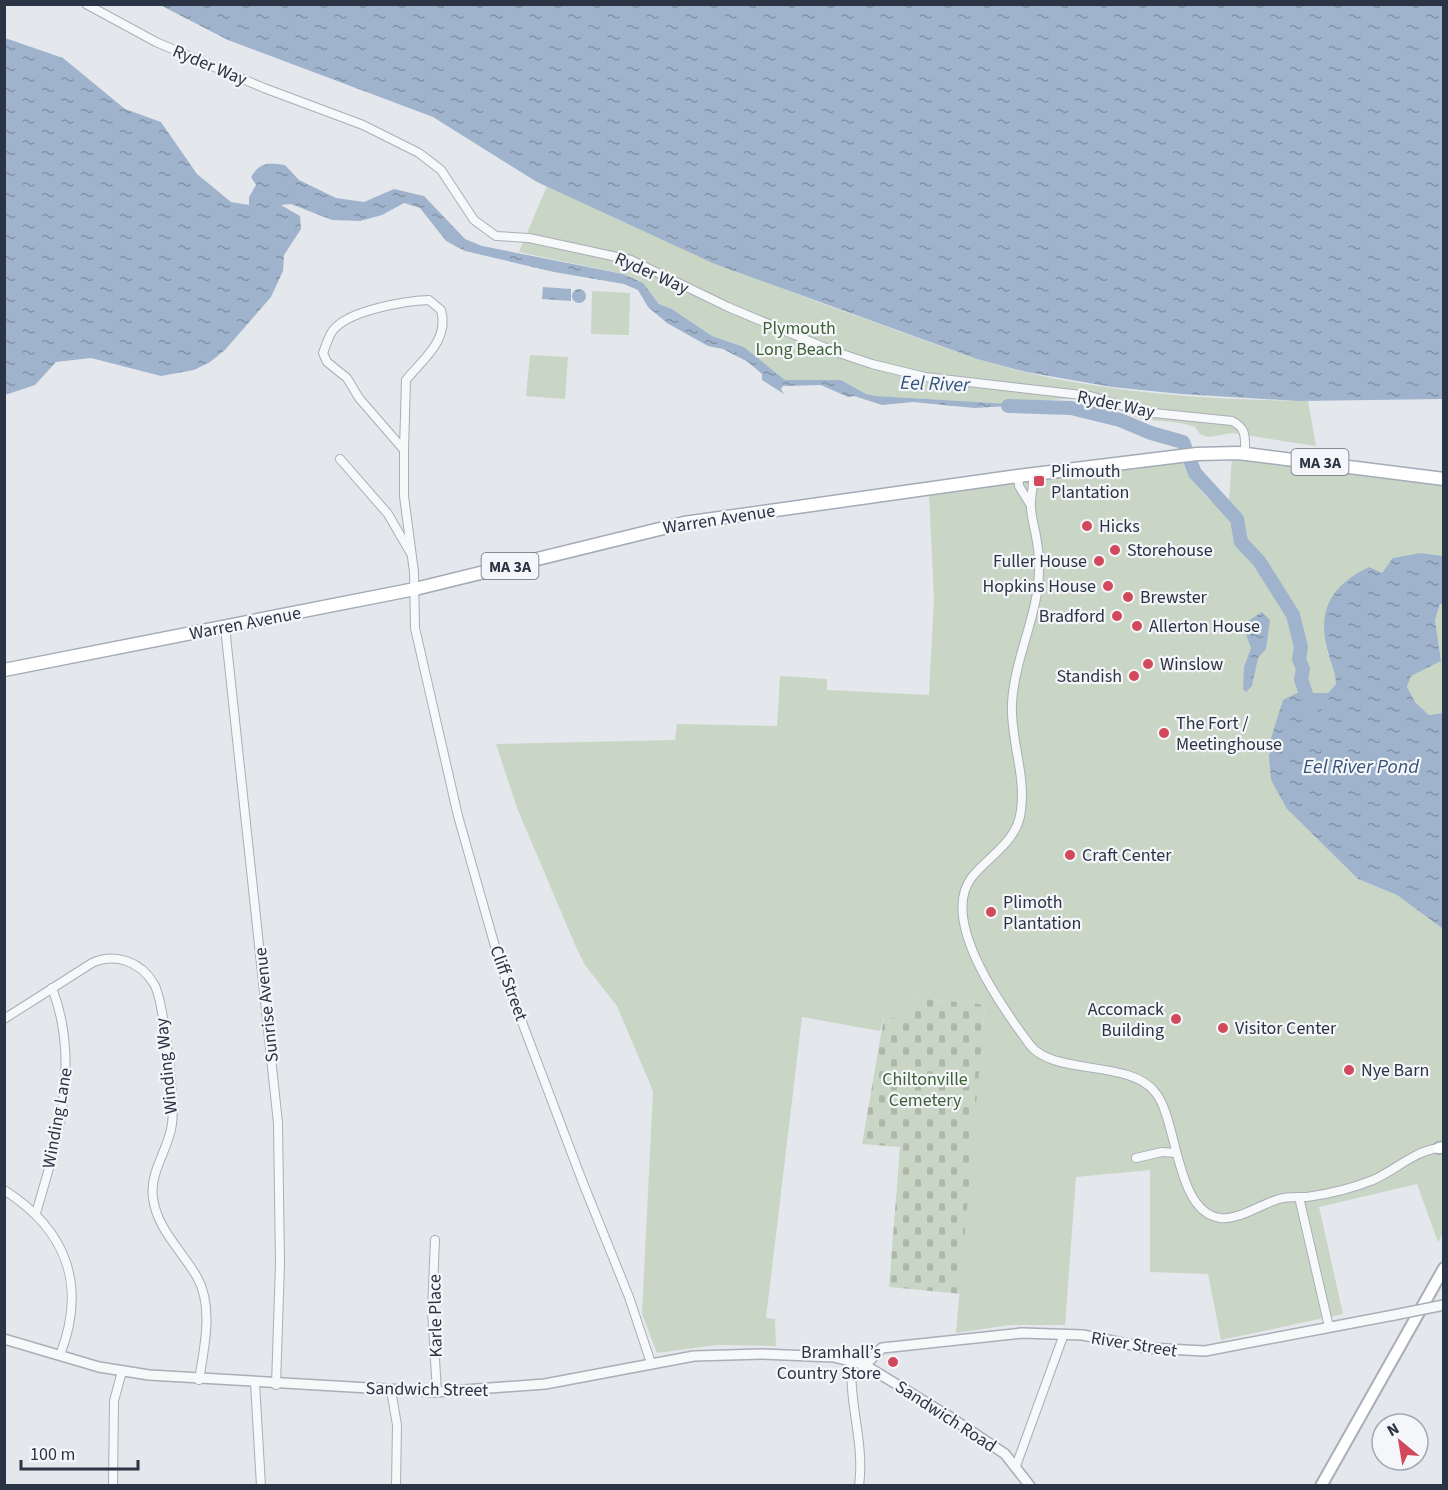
<svg xmlns="http://www.w3.org/2000/svg" width="1448" height="1490" font-family="'Source Sans 3',sans-serif">
<style>
.cemetery{fill:url(#cemetery-stones)}
.park{fill:#c9d6c5}
.water{fill:url(#water-ripples)}
.lines{fill:none;stroke-linecap:round;stroke-linejoin:round}
.river{stroke:#9fb4cc;stroke-width:14}
.minor-casing{stroke:#a9aeb7;stroke-width:10}
.tertiary-casing{stroke:#a9aeb7;stroke-width:12}
.secondary-casing{stroke:#a9aeb7;stroke-width:14}
.primary-casing{stroke:#a3abb8;stroke-width:15}
.minor{stroke:#f7f8fa;stroke-width:8}
.tertiary{stroke:#f7f8fa;stroke-width:9}
.secondary{stroke:#fff;stroke-width:10}
.primary{stroke:#fff;stroke-width:12}
.tertiary-bridge-casing{stroke:#a9aeb7;stroke-width:12;stroke-linecap:butt}
.tertiary-bridge{stroke:#f7f8fa;stroke-width:9}
.poi-dot{fill:#d1495b;stroke:#f4f6f9;stroke-width:2}
.labels{text-anchor:middle;stroke-width:4.5;stroke-linejoin:round;paint-order:stroke}
.shield{fill:#f4f6f9;stroke:#676e7b;stroke-width:1.5}
.shield-label{font-size:16px;font-weight:bold;fill:#2b3445}
.street-label{font-size:18px;fill:#2b3445;stroke:#f4f6f9}
.park-label{font-size:18px;fill:#3f6138;stroke:#f4f6f9}
.poi-label{font-size:18px;fill:#2b3445;stroke:#f4f6f9;text-anchor:start}
.water-label{font-size:20px;font-style:italic;fill:#34527a;stroke:#f4f6f9}
</style>
<defs>
<pattern id="cemetery-stones" width="16" height="16" patternUnits="userSpaceOnUse" patternTransform="scale(1.5)"><rect width="16" height="16" fill="#c9d6c5"/><path d="M2 7V4a2 2 0 0 1 4 0v3zM10 15v-3a2 2 0 0 1 4 0v3z" fill="#adb8ab"/></pattern>
<pattern id="water-ripples" width="26" height="14" patternUnits="userSpaceOnUse" patternTransform="scale(1.5)"><rect width="26" height="14" fill="#9fb4cc"/><path d="M2 4q2-2 4 0t4 0M15 11q2-2 4 0t4 0" fill="none" stroke="#8293a7"/></pattern>
</defs>
<rect width="100%" height="100%" fill="#e4e7ec"/>
<path class="cemetery" d="M913,998L985,1004L962,1294L889,1287L900,1147L862,1144L884,1017Z"/>
<g class="park">
<path d="M547,186C658,239 766,285 882,325C929,342 975,360 1024,372C1115,393 1214,400 1308,401L1316,446L1232,433L1208,437L1200,434L1195,427L1181,423L1140,419L1113,407L1075,398L1004,404L877,396L866,394L841,380H785L744,347L712,336L672,309L659,304L643,283L623,274L519,252Z"/>
<path d="M592,291L630,293L629,335L591,334Z"/>
<path d="M530,355L568,357L565,399L526,396Z"/>
<path d="M1232,458L1443,483V556L1421,553L1327,651L1336,671V684L1328,693H1297L1287,809L1358,879L1397,895L1443,929V1233L1438,1242L1417,1184L1319,1207L1343,1314L1221,1340L1208,1274L1150,1272V1170L1076,1177L1065,1325H1010L956,1333L985,1004L914,998L911,1020L884,1017L880,1031L802,1017L766,1318L775,1319L776,1346L717,1345L657,1353L642,1314L653,1091L617,1006L585,965L576,947L517,808L496,744L675,740L677,724L777,726L780,676L827,679V690L929,695L934,598L929,494L1181,461L1205,496L1222,510L1229,498Z"/>
<path d="M1440,604H1443V713L1429,715L1415,702L1407,687L1410,676L1441,661L1435,620Z"/>
</g>
<g class="water">
<path d="M160,5H1443V399L1298,401L1181,394L1112,387L1026,372L977,359L715,264L537,182L433,117L228,40Z"/>
<path d="M5,38L63,58L125,109L161,122L197,174L231,202L249,205V197L256,185L251,177C260,162 268,163 285,165L299,180L336,198L364,202L394,189L424,196L465,239L482,246L623,274L643,283L659,304L672,309L712,336L744,347L785,380H841L866,394L877,396L1026,405L974,408L913,402L882,405L854,396L848,397L821,385L783,386L781,389L784,394L762,380V374L748,362L723,349L708,346L667,323L648,307L638,290L624,284L554,272L465,251L446,241L420,208L404,203L382,215L360,221L332,220L291,204L281,205L300,216L301,229L284,255L283,271L271,297L225,350L210,362L194,370L161,376L91,358L56,362L35,385L5,395Z"/>
<path d="M543,287L571,289V301L542,299Z"/>
<circle cx="579" cy="296" r="7"/>
<path d="M1421,553L1443,556V604H1440L1435,620L1441,661L1411,676L1407,687L1415,702L1429,715L1443,713V929L1397,895L1358,879L1287,809L1271,780L1269,757L1271,738L1283,700L1297,693H1328L1336,684C1336,672 1331,664 1328,652C1316,610 1332,585 1369,567L1382,573L1393,558Z"/>
<path d="M1262,612L1270,620L1266,649L1258,658L1252,686L1246,692L1243,689L1244,667L1251,648L1244,629L1248,621Z"/>
</g>
<g class="lines">
<path class="river" d="M1008,406L1071,408L1120,420L1151,433L1183,442L1195,473L1237,519L1241,542L1259,561L1293,615L1301,647L1299,659L1303,669L1301,679L1311,709"/>
<defs>
<g id="minor">
<path d="M86,4L156,42L264,88L363,125L419,153L441,170L474,220L496,236L529,238L631,260L728,307L833,351L872,364L925,377L1090,396L1144,412L1232,421C1247,428 1245,438 1245,453"/>
<path d="M429,300L441,310C450,340 422,360 406,380L404,450L359,398L347,378L327,362L323,353C326,346 329,333 335,328C352,310 405,301 429,300Z"/>
<path d="M404,450V496L414,572L415,628L458,816L500,964L583,1183L629,1297L651,1363"/>
<path d="M340,459L388,514L410,552"/>
<path d="M1033,475C1034,485 1031,493 1031,503C1030,513 1034,525 1036,536C1040,555 1040,574 1037,593C1031,629 1014,666 1012,703C1010,739 1026,774 1021,810C1018,841 990,855 972,877C938,920 1004,1010 1030,1045C1054,1076 1129,1059 1155,1092C1178,1119 1175,1212 1220,1218C1240,1220 1261,1204 1279,1199C1288,1196 1298,1197 1307,1197C1329,1194 1353,1188 1373,1180C1396,1170 1414,1151 1439,1148"/>
<path d="M1018,476L1019,486L1030,504"/>
<path d="M225,627L278,1123L280,1264L276,1385"/>
<path d="M4,1019L92,963C115,952 141,962 154,984C164,1001 175,1103 172,1124C169,1149 149,1172 153,1198C157,1229 182,1251 197,1277C214,1307 204,1348 199,1380"/>
<path d="M1136,1158L1162,1152L1176,1153"/>
<path d="M4,1190C67,1230 87,1286 60,1355"/>
<path d="M1299,1197L1329,1327"/>
<path d="M36,1213C58,1139 81,1062 52,988"/>
<path d="M435,1240L432,1310L437,1392"/>
<path d="M852,1361C848,1402 865,1443 859,1486"/>
<path d="M255,1383L261,1486"/>
<path d="M391,1390L397,1425L396,1486"/>
<path d="M1016,1466L1064,1334"/>
<path d="M113,1486L114,1401L122,1371"/>
</g>
<g id="tertiary">
<path d="M4,1339L99,1367L149,1375L437,1392L545,1384L694,1356L762,1354L834,1357L865,1365L950,1417L1005,1454L1030,1486"/>
<path d="M865,1365L882,1348L1022,1333L1083,1335L1147,1348L1205,1351L1394,1315"/>
</g>
<g id="secondary">
<path d="M1439,1148L1444,1147"/>
<path d="M1321,1486L1444,1268"/>
</g>
<path id="primary" d="M4,670L415,589L684,523L1018,476L1197,454L1238,453L1444,479"/>
</defs>
<use href="#minor" class="minor-casing"/>
<use href="#tertiary" class="tertiary-casing"/>
<use href="#secondary" class="secondary-casing"/>
<use href="#primary" class="primary-casing"/>
<use href="#minor" class="minor"/>
<use href="#tertiary" class="tertiary"/>
<use href="#secondary" class="secondary"/>
<use href="#primary" class="primary"/>
<defs>
<path id="tertiary-bridge" d="M1394,1315L1444,1305"/>
</defs>
<use href="#tertiary-bridge" class="tertiary-bridge-casing"/>
<use href="#tertiary-bridge" class="tertiary-bridge"/>
</g>
<g class="poi-dot">
<rect x="1033" y="475" width="12" height="12" rx="3"/>
<circle cx="1087" cy="526" r="6"/>
<circle cx="1115" cy="550" r="6"/>
<circle cx="1099" cy="561" r="6"/>
<circle cx="1108" cy="586" r="6"/>
<circle cx="1128" cy="597" r="6"/>
<circle cx="1117" cy="616" r="6"/>
<circle cx="1137" cy="626" r="6"/>
<circle cx="1148" cy="664" r="6"/>
<circle cx="1134" cy="676" r="6"/>
<circle cx="1164" cy="733" r="6"/>
<circle cx="1070" cy="855" r="6"/>
<circle cx="991" cy="912" r="6"/>
<circle cx="1176" cy="1019" r="6"/>
<circle cx="1223" cy="1028" r="6"/>
<circle cx="1349" cy="1070" r="6"/>
<circle cx="893" cy="1362" r="6"/>
</g>
<g class="labels">
<g class="shield">
<rect x="1291.5" y="449" width="57" height="26" rx="4.5"/>
<rect x="481.5" y="553" width="57" height="26" rx="4.5"/>
</g>
<g class="shield-label">
<text x="1320" y="468">MA 3A</text>
<text x="510" y="572">MA 3A</text>
</g>
<g class="street-label">
<text transform="translate(210 65) rotate(23)" y="6">Ryder Way</text>
<text transform="translate(652 273) rotate(24)" y="6">Ryder Way</text>
<text transform="translate(1116 404) rotate(12)" y="6">Ryder Way</text>
<text transform="translate(719 519) rotate(-9)" y="6">Warren Avenue</text>
<text transform="translate(245 623) rotate(-11)" y="6">Warren Avenue</text>
<text transform="translate(509 983) rotate(70)" y="6">Cliff Street</text>
<text transform="translate(266 1005) rotate(-96)" y="6">Sunrise Avenue</text>
<text transform="translate(166 1066) rotate(-96)" y="6">Winding Way</text>
<text transform="translate(57 1118) rotate(-80)" y="6">Winding Lane</text>
<text transform="translate(435 1316) rotate(-91)" y="6">Karle Place</text>
<text transform="translate(1134 1344) rotate(9)" y="6">River Street</text>
<text transform="translate(427 1389) rotate(1)" y="6">Sandwich Street</text>
<text transform="translate(946 1416) rotate(33)" y="6">Sandwich Road</text>
</g>
<g class="park-label">
<text x="799" y="334">Plymouth<tspan x="799" dy="21">Long Beach</tspan></text>
<text x="925" y="1085">Chiltonville<tspan x="925" dy="21">Cemetery</tspan></text>
</g>
<g class="poi-label">
<text x="1051" y="477">Plimouth<tspan x="1051" dy="21">Plantation</tspan></text>
<text x="1099" y="532">Hicks</text>
<text x="1127" y="556">Storehouse</text>
<text x="1087" y="567" text-anchor="end">Fuller House</text>
<text x="1096" y="592" text-anchor="end">Hopkins House</text>
<text x="1140" y="603">Brewster</text>
<text x="1105" y="622" text-anchor="end">Bradford</text>
<text x="1149" y="632">Allerton House</text>
<text x="1160" y="670">Winslow</text>
<text x="1122" y="682" text-anchor="end">Standish</text>
<text x="1176" y="729">The Fort /<tspan x="1176" dy="21">Meetinghouse</tspan></text>
<text x="1082" y="861">Craft Center</text>
<text x="1003" y="908">Plimoth<tspan x="1003" dy="21">Plantation</tspan></text>
<text x="1164" y="1015" text-anchor="end">Accomack<tspan x="1164" dy="21">Building</tspan></text>
<text x="1235" y="1034">Visitor Center</text>
<text x="1361" y="1076">Nye Barn</text>
<text x="881" y="1358" text-anchor="end">Bramhall’s<tspan x="881" dy="21">Country Store</tspan></text>
</g>
<g class="water-label">
<text transform="translate(935 383) rotate(2)" y="7">Eel River</text>
<text x="1361" y="773">Eel River Pond</text>
</g>
</g>
<rect width="1448" height="1490" fill="none" stroke="#2b3445" stroke-width="12"/>
<g transform="translate(1400 1442) rotate(330)"><circle r="28" fill="#f4f6f9" stroke="#a4a8b1" stroke-width="1.5"/>
<path d="M0-4.5L10 22L0 15L-10 22Z" fill="#d1495b"/>
<text y="-9" font-size="16" font-weight="bold" text-anchor="middle" fill="#2b3445">N</text>
</g>
<path d="M21 1460v9h117v-9" fill="none" stroke="#2b3445" stroke-width="3"/>
<text x="30" y="1460" font-size="18" fill="#2b3445" stroke="#f4f6f9" stroke-width="4.5" paint-order="stroke">100 m</text>
</svg>
